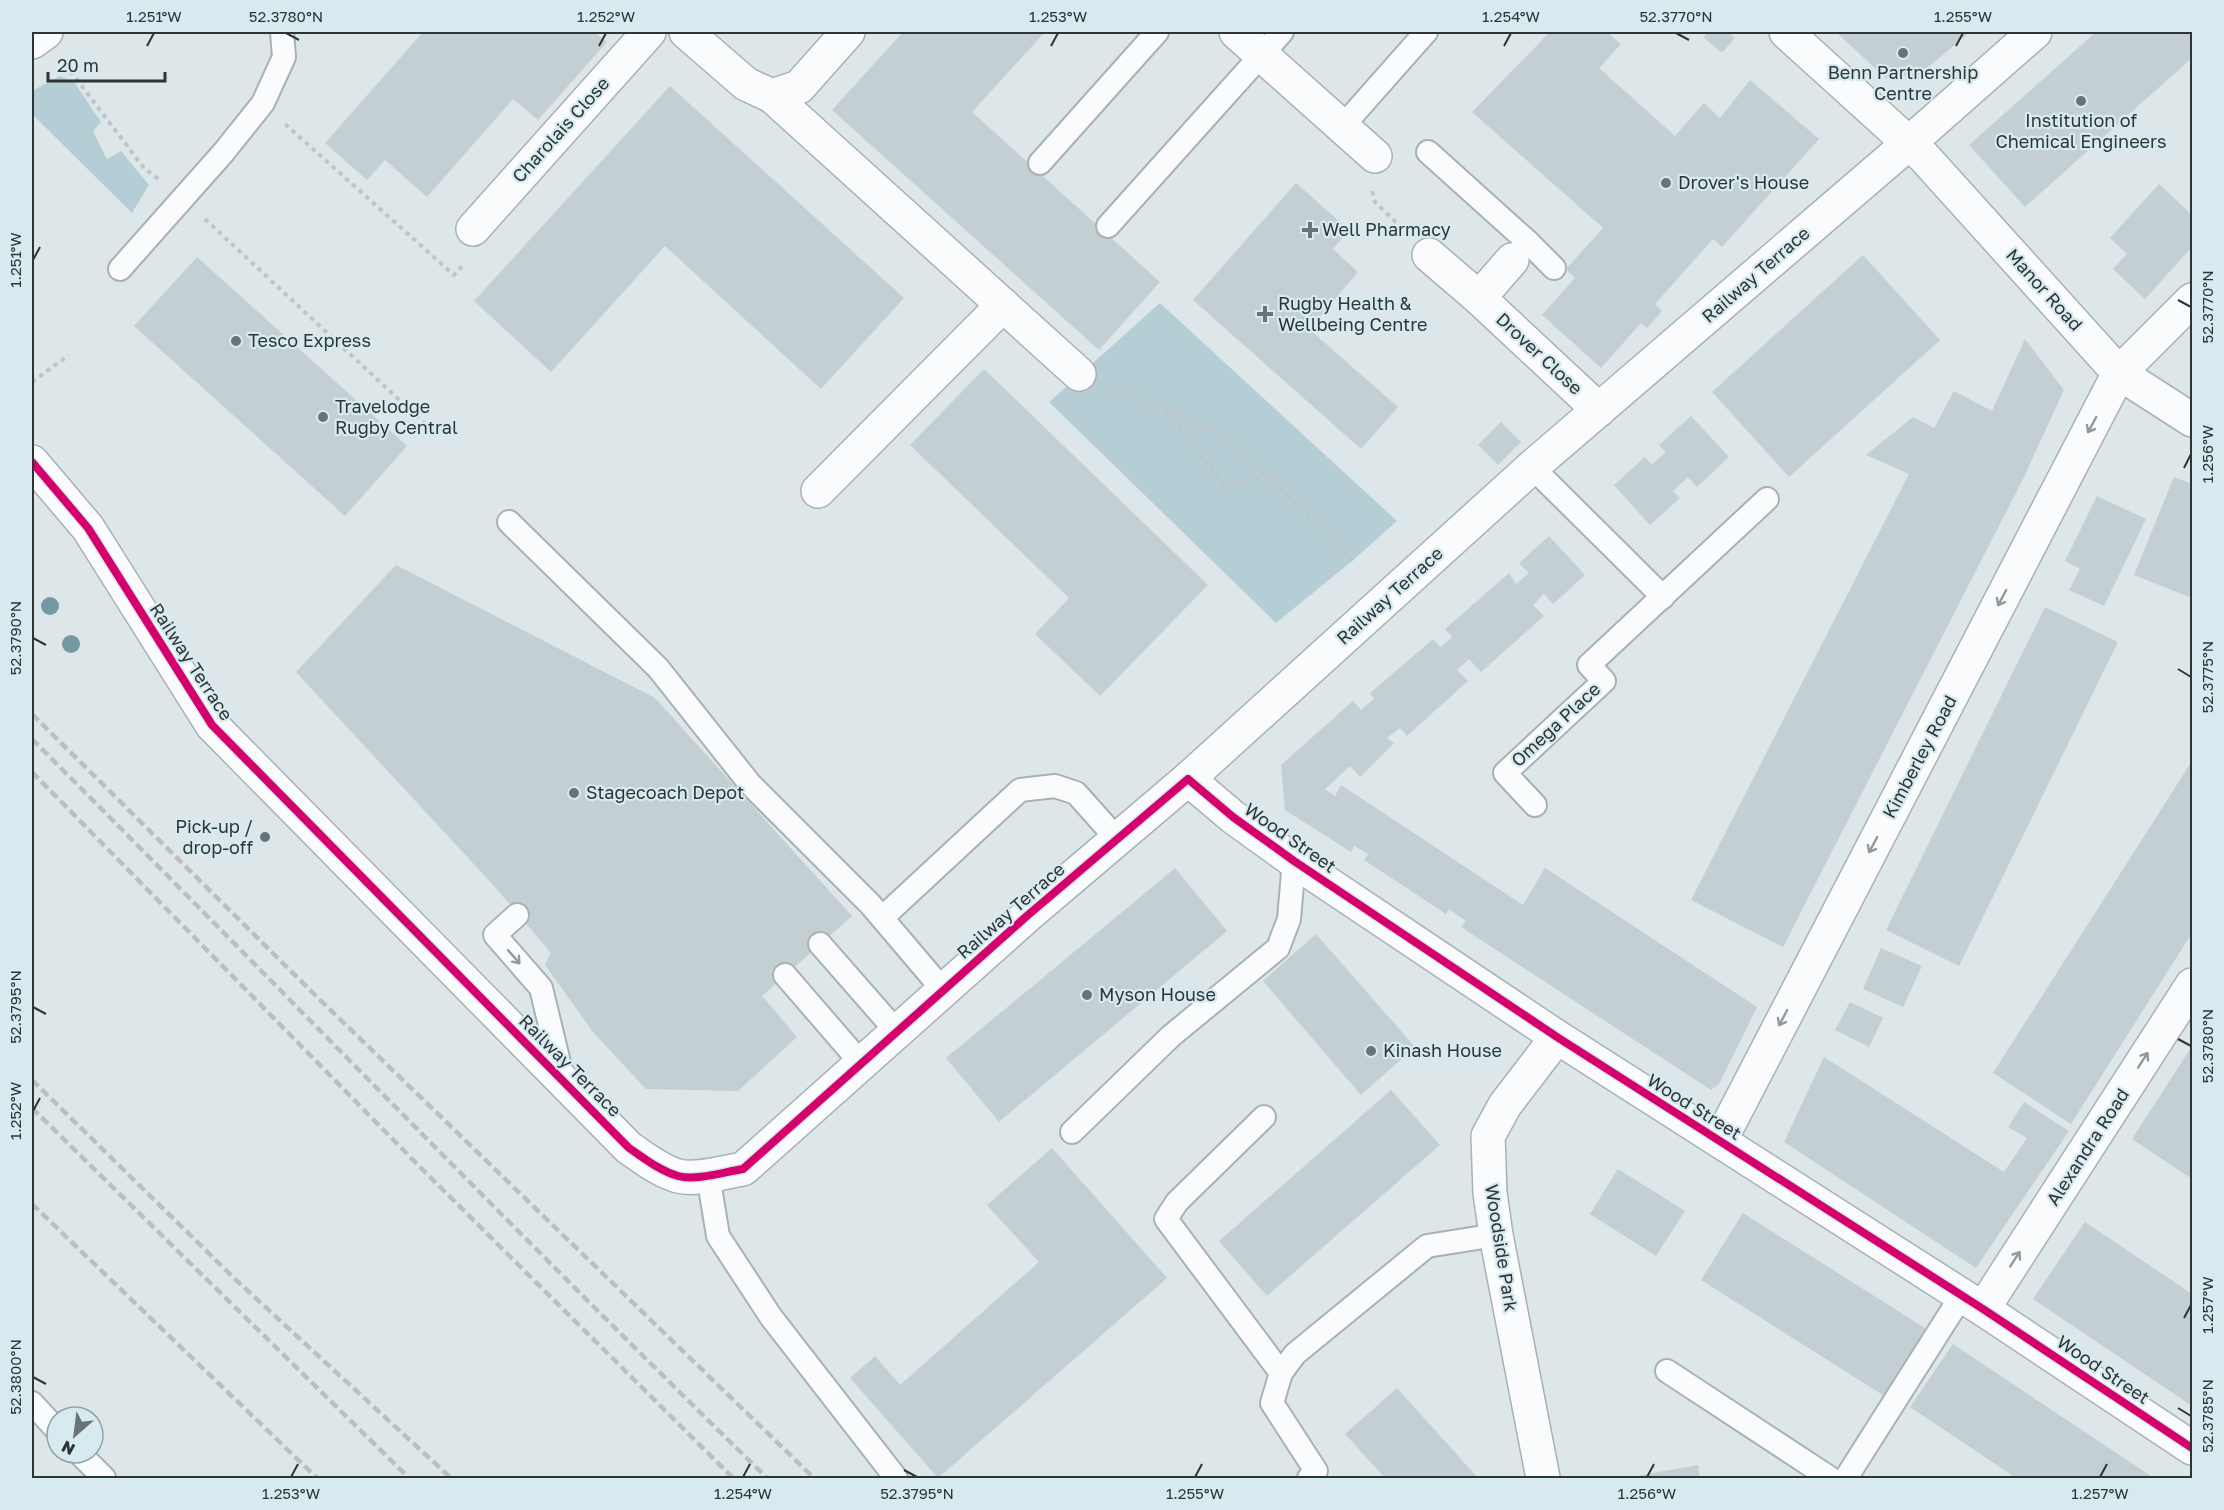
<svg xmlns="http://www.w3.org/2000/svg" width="2224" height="1510" font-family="'Golos Text',sans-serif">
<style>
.green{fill:#b5ced6}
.building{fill:#c3cfd2}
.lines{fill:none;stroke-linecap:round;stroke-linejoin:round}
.service-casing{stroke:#a9b1b3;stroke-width:26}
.minor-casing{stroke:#a9b1b3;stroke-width:36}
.tertiary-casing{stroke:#a9b1b3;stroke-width:36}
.path{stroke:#c0c5c7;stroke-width:4;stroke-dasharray:4.5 4.5;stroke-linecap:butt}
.service{stroke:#fafbfc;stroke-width:22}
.minor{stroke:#fafbfc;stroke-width:33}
.tertiary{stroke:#fafbfc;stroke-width:33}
.rail{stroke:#bcbebf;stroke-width:4.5;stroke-dasharray:9 4.5;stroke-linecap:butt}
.cycleway-casing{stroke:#d7eaf0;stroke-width:11}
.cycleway{stroke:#d6006c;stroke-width:8}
.tree{fill:#7499a3}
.oneway{stroke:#94989a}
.ticks{fill:none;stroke:#2e3537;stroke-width:2}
.poi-dot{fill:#6b7376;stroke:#d7eaf0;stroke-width:2}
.labels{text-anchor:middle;stroke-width:4.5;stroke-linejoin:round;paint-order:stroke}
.poi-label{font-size:18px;fill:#2e3537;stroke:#d7eaf0;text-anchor:start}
.street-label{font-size:18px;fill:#2e3537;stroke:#d7eaf0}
.neatline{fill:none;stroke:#2e3537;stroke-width:2}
.ticks-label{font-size:15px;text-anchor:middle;fill:#2e3537}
</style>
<rect width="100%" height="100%" fill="#dde7ea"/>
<g class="green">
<path d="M60,76L74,82L101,122L93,131L107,159L121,151L149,185L132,213L32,114V91Z"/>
<path d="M1160,303L1397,521L1352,561L1276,623L1049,402Z"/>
</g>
<g class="building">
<path d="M423,32H594L607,42L538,120L513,99L427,197L385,160L367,180L325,143Z"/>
<path d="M903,32H1045L972,112L1160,282L1099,350L832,110Z"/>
<path d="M1550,32H1607L1621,44L1599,68L1675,136L1704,103L1720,118L1750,80L1819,139L1722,247L1713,239L1655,304L1662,311L1647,328L1641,323L1601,368L1542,315L1575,278L1566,269L1603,228L1472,112Z"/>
<path d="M1708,32H1728L1735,38L1722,53L1703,37Z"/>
<path d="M1836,32H1970L1920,74L1886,78Z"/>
<path d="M2096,32H2192V58L2025,207L1969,145Z"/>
<path d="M670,86L904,298L821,389L665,246L551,372L474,301Z"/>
<path d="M1296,183L1349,230L1333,249L1358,272L1309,329L1398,407L1361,449L1193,300Z"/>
<path d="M2159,184L2192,215V247L2145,299L2113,269L2127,254L2110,238Z"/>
<path d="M1863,255L1940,340L1789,477L1712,392Z"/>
<path d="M197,257L407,446L345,516L134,326Z"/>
<path d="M2025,339L2064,390L2024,477L1783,947L1691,900L1909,474L1866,455L1913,417L1934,428L1954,391L1992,411Z"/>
<path d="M984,369L1208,585L1100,696L1035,634L1069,598L910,445Z"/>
<path d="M1691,416L1729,457L1697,487L1688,477L1673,491L1680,498L1650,525L1614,485L1645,457L1652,465L1666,452L1659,445Z"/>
<path d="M1501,422L1521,442L1498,465L1478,445Z"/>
<path d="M2174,477L2192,484V598L2134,575Z"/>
<path d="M2097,496L2146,519L2104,606L2069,590L2080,569L2065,561Z"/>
<path d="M1549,536L1585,575L1553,604L1544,594L1533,605L1544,616L1481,672L1469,659L1457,670L1468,681L1407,736L1400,728L1387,738L1394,743L1360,777L1350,766L1325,789L1335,796L1341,785L1523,905L1545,868L1757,1007L1719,1084L1711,1090L1461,927L1466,921L1449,909L1446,914L1364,860L1368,854L1354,846L1351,852L1285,810L1281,765L1353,701L1361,710L1374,699L1370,693L1433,639L1441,647L1452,637L1445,629L1509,573L1516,584L1529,573L1519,563Z"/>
<path d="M396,565L655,698L852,916L762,996L797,1037L738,1091L646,1089L593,1032L545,965L551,953L495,887L296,672Z"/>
<path d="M2045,607L2118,642L1959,966L1886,930Z"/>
<path d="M2192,761V933L2071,1124L1993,1073Z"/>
<path d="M1175,868L1227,931L999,1122L946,1058Z"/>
<path d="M1316,934L1415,1047L1361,1095L1263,981Z"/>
<path d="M1881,948L1922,966L1903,1007L1863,989Z"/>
<path d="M1850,1002L1883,1018L1869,1047L1835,1030Z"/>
<path d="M2192,1046V1179L2132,1139Z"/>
<path d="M1824,1057L2004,1172L2027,1138L2008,1127L2024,1102L2069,1131L1976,1268L1784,1142Z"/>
<path d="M1391,1090L1440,1145L1267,1296L1219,1241Z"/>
<path d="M1052,1148L1167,1278L938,1478L850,1378L875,1356L900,1385L1039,1262L987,1205Z"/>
<path d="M1618,1169L1685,1211L1656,1256L1590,1214Z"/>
<path d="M1743,1213L1928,1330L1886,1397L1701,1280Z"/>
<path d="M2085,1222L2192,1294V1406L2033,1299Z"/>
<path d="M1953,1344L2154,1478H2016L1910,1407Z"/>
<path d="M1397,1388L1478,1478H1385L1345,1434Z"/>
<path d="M1698,1465L1700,1478H1631V1477Z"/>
</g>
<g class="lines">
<defs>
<g id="service">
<path d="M1342,127L1426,32"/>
<path d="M1428,152L1528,242"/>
<path d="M1040,163L1157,32"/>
<path d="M1108,226L1282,32"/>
<path d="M1519,252L1528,242L1554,268"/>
<path d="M120,269L223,153L263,103L284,57L282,32"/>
<path d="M1532,467L1663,597"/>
<path d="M509,522L658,668L750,784L870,904L943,990"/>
<path d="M1535,805L1505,773L1604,681L1589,665L1767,499"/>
<path d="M517,915L495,935L541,988L563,1079"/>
<path d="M882,918L1020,790L1055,786L1076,793L1117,839"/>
<path d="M820,944L897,1032"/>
<path d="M785,975L861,1063"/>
<path d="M1264,1117L1177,1202L1166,1219L1281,1373"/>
<path d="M1072,1132L1171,1036L1278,948L1289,919L1294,861"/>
<path d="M708,1175L718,1236L771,1317L896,1478"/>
<path d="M1667,1371L1830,1478"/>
<path d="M32,1403L57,1430"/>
<path d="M79,1453L104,1478"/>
<path d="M1309,1478L1316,1471L1272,1403L1281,1373L1295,1354L1427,1246L1496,1235"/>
<path d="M1846,1478L1962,1295"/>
</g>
<g id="minor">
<path d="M686,32L746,84L772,96L799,87L848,32"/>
<path d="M1236,32L1375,156"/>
<path d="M1786,32L1924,157L2119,373L2192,420"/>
<path d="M772,96L1079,374"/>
<path d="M473,229L649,32"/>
<path d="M1429,255L1479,298L1599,410"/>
<path d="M1479,298L1512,260"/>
<path d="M818,491L1003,305"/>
<path d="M1720,1141L2119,373L2192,300"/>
<path d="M1983,1309L2192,985"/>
<path d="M1543,1478L1496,1235L1490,1193L1488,1136L1505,1105L1557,1037"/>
</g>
<g id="tertiary">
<path d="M32,42L46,32"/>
<path d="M32,462L88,528L212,725L629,1148C644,1158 660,1171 678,1176C696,1181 724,1172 743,1169L1028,915L1188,779L1532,467L1909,143L2035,32"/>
<path d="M1188,779L1233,817L1294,861L1557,1037L1983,1309L2192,1448"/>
</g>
</defs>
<use href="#service" class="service-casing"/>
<use href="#minor" class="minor-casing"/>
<use href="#tertiary" class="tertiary-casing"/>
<g class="path">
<path d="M65,64L144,168L158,179"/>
<path d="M285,124L454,275L464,264"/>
<path d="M1372,191L1375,202L1403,229"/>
<path d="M205,219L424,423"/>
<path d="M32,382L69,355"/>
<path d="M1113,388L1219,432L1340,545L1352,561"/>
<path d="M1167,411L1224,486L1266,476"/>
</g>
<use href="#service" class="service"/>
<use href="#minor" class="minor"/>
<use href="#tertiary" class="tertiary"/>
<g class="rail">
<path d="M32,714L314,994L814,1478"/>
<path d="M32,739C277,985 518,1235 767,1478"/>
<path d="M32,772L420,1167L733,1478"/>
<path d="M32,1080L236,1280L451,1478"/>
<path d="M32,1108L409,1478"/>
<path d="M32,1204L317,1478"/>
</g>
<defs>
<path id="cycleway" d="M32,462L88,528L212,725L629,1148C644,1158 660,1171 678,1176C696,1181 724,1172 743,1169L1028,915L1188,779L1233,817L1294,861L1557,1037L1983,1309L2192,1448"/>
</defs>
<use href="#cycleway" class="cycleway-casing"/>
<use href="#cycleway" class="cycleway"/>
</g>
<g class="tree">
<circle cx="50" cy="606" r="9"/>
<circle cx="71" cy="644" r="9"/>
</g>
<defs><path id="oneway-shaft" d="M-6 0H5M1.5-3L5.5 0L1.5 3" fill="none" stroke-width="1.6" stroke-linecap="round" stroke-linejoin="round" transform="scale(1.5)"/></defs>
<g class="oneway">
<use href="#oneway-shaft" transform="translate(2092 425) rotate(118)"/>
<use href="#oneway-shaft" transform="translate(2002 598) rotate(118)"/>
<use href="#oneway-shaft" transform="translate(1873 845) rotate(118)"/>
<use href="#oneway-shaft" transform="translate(514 957) rotate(49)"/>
<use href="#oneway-shaft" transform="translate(1783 1018) rotate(118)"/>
<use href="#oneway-shaft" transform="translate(2143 1060) rotate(-57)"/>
<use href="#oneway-shaft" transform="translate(2015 1259) rotate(-57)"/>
</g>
<path class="ticks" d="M286,33L299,40M1676,33L1689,40M147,46L154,33M599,46L606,33M1051,46L1058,33M1504,46L1511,33M1956,46L1963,33M33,260L40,247M2178,300L2191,307M2184,468L2191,454M33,638L46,645M2178,669L2191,677M33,1007L46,1014M2178,1039L2191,1046M33,1111L40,1098M2184,1318L2191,1305M33,1377L46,1384M2178,1408L2191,1416M904,1470L917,1477M291,1477L298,1464M743,1477L750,1464M1195,1477L1202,1464M1647,1477L1654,1464M2100,1477L2107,1464"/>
<g class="poi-dot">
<circle cx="1903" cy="53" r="6"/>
<circle cx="2081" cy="101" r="6"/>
<circle cx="1666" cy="183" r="6"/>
<path d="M1307 221h6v6h6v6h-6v6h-6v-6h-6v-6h6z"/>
<path d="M1262 305h6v6h6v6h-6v6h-6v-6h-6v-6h6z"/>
<circle cx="236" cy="341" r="6"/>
<circle cx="323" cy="417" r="6"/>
<circle cx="574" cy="793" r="6"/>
<circle cx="265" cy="837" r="6"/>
<circle cx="1087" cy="995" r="6"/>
<circle cx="1371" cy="1051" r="6"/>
</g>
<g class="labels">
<g class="poi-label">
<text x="1903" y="79" text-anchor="middle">Benn Partnership<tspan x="1903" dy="21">Centre</tspan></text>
<text x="2081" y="127" text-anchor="middle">Institution of<tspan x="2081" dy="21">Chemical Engineers</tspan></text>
<text x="1678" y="189">Drover's House</text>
<text x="1322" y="236">Well Pharmacy</text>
<text x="1278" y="310">Rugby Health &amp;<tspan x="1278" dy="21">Wellbeing Centre</tspan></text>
<text x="248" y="347">Tesco Express</text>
<text x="335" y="413">Travelodge<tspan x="335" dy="21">Rugby Central</tspan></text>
<text x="586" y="799">Stagecoach Depot</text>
<text x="253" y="833" text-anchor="end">Pick-up /<tspan x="253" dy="21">drop-off</tspan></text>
<text x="1099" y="1001">Myson House</text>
<text x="1383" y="1057">Kinash House</text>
</g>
<g class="street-label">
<text transform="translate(561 130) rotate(-48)" y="6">Charolais Close</text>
<text transform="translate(1756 275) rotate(-41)" y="6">Railway Terrace</text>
<text transform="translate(2044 290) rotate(48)" y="6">Manor Road</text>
<text transform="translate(1539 354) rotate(43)" y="6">Drover Close</text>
<text transform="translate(1390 596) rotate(-42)" y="6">Railway Terrace</text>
<text transform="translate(191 662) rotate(57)" y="6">Railway Terrace</text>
<text transform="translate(1556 725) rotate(-43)" y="6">Omega Place</text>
<text transform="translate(1920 757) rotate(-62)" y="6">Kimberley Road</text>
<text transform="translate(1290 838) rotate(35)" y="6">Wood Street</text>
<text transform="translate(1011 911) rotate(-41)" y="6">Railway Terrace</text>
<text transform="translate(570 1066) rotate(45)" y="6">Railway Terrace</text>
<text transform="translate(1694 1107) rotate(32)" y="6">Wood Street</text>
<text transform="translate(2088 1147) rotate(-57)" y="6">Alexandra Road</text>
<text transform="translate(1501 1248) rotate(81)" y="6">Woodside Park</text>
<text transform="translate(2103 1370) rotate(34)" y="6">Wood Street</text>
</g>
</g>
<rect width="2224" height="1510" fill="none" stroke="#d7eaf0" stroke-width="66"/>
<g transform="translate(75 1435) rotate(208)"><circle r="28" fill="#d7eaf0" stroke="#93a2a6" stroke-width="1.5"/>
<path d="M0-4.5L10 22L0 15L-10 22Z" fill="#6b7376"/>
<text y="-9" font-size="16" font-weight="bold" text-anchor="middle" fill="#2e3537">N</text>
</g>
<path d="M48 72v9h117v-9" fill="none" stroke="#2e3537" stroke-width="3"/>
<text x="57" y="72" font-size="18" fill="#2e3537" stroke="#d7eaf0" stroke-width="4.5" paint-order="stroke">20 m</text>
<rect x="33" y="33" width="2158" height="1444" class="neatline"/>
<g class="ticks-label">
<text x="154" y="22">1.251°W</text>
<text x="286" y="22">52.3780°N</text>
<text x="606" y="22">1.252°W</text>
<text x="1058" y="22">1.253°W</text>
<text x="1511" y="22">1.254°W</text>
<text x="1676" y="22">52.3770°N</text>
<text x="1963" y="22">1.255°W</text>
<text transform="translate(16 260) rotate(-90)" y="5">1.251°W</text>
<text transform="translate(2208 307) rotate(-90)" y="5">52.3770°N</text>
<text transform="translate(2208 454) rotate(-90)" y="5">1.256°W</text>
<text transform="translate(16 638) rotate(-90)" y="5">52.3790°N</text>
<text transform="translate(2208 677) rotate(-90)" y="5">52.3775°N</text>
<text transform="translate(16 1007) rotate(-90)" y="5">52.3795°N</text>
<text transform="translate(2208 1046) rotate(-90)" y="5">52.3780°N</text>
<text transform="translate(16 1111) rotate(-90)" y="5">1.252°W</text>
<text transform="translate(2208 1305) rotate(-90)" y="5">1.257°W</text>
<text transform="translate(16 1377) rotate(-90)" y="5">52.3800°N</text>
<text transform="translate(2208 1416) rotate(-90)" y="5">52.3785°N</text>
<text x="291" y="1499">1.253°W</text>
<text x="743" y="1499">1.254°W</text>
<text x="917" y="1499">52.3795°N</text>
<text x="1195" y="1499">1.255°W</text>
<text x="1647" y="1499">1.256°W</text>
<text x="2100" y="1499">1.257°W</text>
</g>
</svg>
